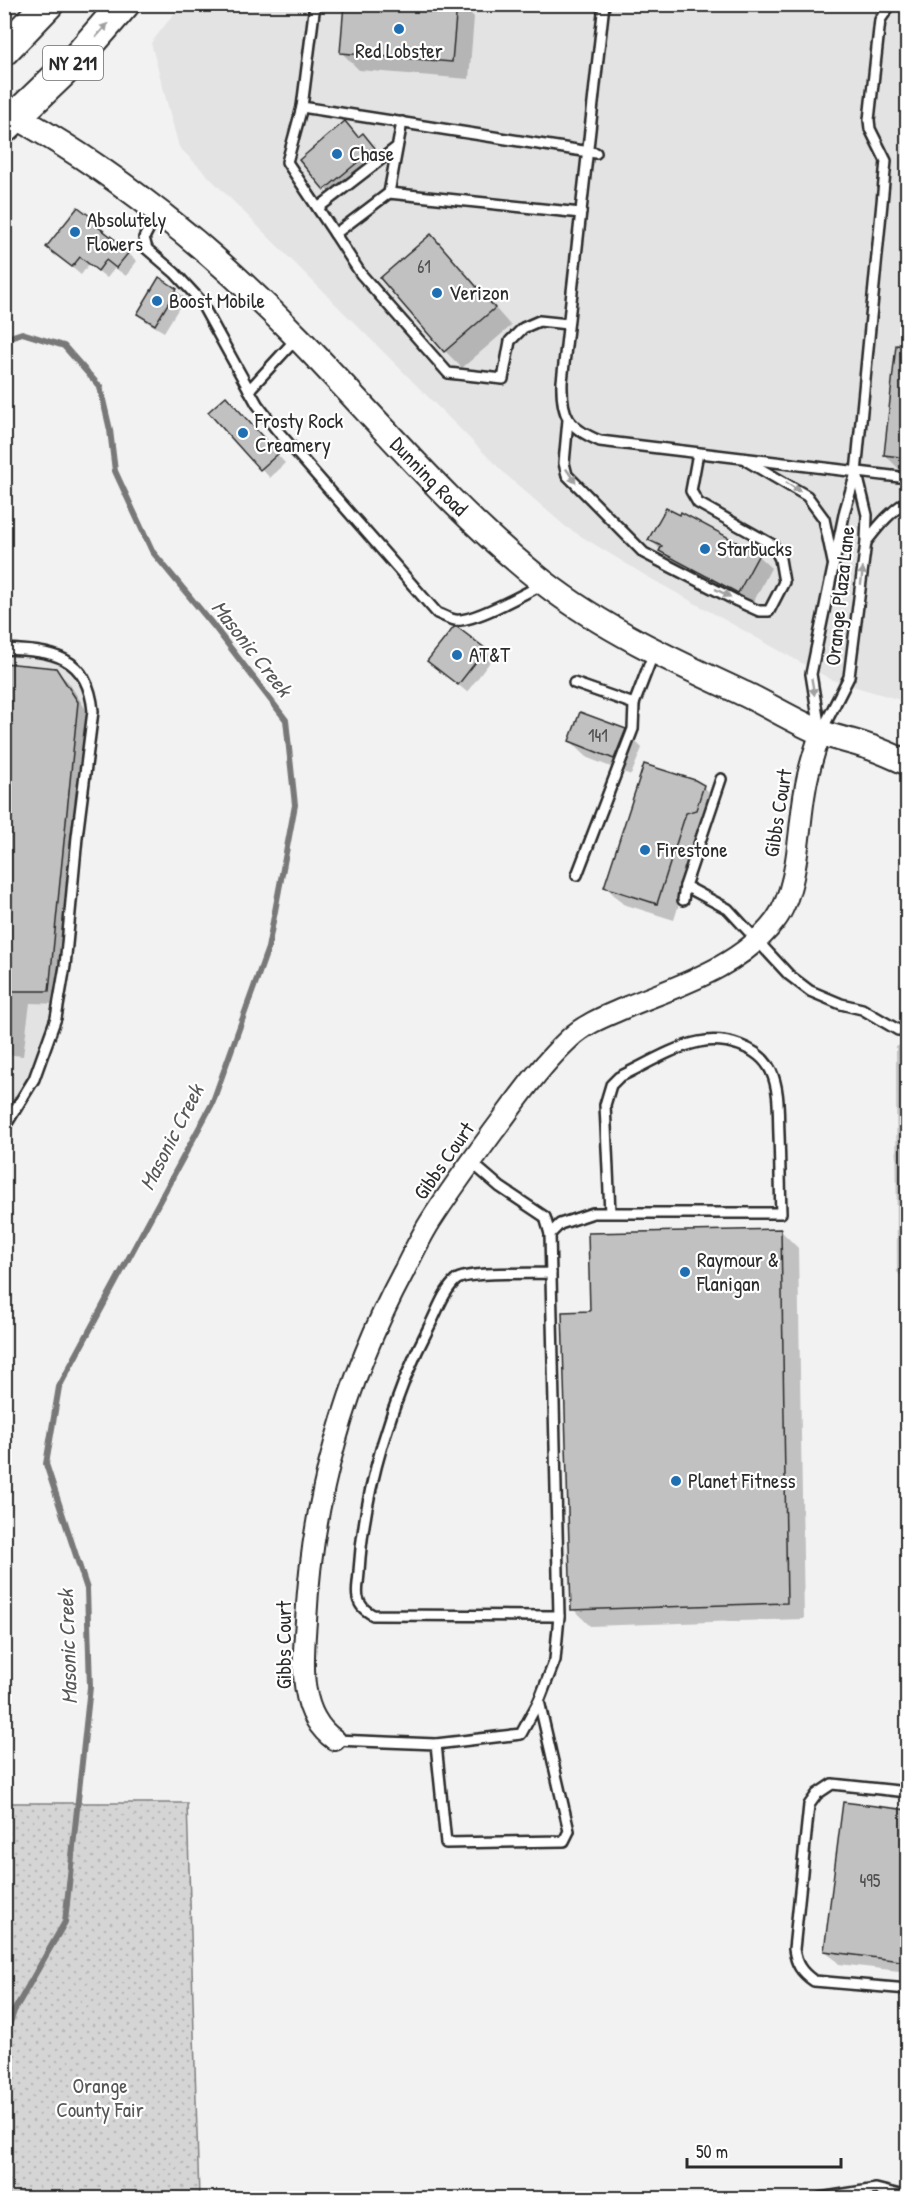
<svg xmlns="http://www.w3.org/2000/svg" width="912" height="2203" font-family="'Patrick Hand',sans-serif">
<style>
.built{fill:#e3e3e3}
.park{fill:url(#park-dots);stroke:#808080;stroke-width:1.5}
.shadow{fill:#0003}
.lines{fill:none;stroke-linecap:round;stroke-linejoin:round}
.stream{stroke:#787878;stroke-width:6}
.building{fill:#c1c1c1;stroke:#2b2b2b;stroke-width:1.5}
.service-casing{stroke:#2b2b2b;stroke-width:14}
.minor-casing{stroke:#2b2b2b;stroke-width:24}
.tertiary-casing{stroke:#2b2b2b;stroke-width:28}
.primary-casing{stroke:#2b2b2b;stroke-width:34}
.service{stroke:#fff;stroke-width:9}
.minor{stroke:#fff;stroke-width:20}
.tertiary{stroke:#fff;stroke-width:24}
.primary{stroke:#fff;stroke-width:30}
.oneway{fill:#a0a0a0}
.poi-dot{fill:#1f6fb2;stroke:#fff;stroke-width:2}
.labels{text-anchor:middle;stroke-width:4.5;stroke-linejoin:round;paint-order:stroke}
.number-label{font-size:18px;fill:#505050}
.shield{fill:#fff;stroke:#6b6b6b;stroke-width:1.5}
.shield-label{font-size:20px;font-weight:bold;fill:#2b2b2b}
.poi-label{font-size:21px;fill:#2b2b2b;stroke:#fff;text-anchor:start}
.street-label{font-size:21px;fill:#2b2b2b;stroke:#fff}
.park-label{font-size:21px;fill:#565656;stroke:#fff}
.water-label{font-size:22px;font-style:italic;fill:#585858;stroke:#fff}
</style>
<defs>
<pattern id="park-dots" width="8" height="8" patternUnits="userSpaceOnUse" patternTransform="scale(1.5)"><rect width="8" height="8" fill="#d5d5d5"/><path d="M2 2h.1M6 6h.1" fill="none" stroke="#b7b7b7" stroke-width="1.8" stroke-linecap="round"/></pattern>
</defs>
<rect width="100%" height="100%" fill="#f2f2f2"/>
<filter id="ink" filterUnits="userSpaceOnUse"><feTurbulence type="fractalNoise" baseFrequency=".0167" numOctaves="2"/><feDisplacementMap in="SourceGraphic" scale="12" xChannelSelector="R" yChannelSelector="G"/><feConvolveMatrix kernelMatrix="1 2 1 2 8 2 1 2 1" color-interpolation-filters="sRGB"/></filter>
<g filter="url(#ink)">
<g class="built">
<path d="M181,5H907V702L832,680L648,577L566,527L505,474L179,147L151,43Z"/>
<path d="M5,649L69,662L92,697L56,1018L34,1079L5,1128Z"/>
</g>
<path class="park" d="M5,1803H187L199,2198H49L21,2195L19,2198H5Z"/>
<g class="shadow">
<path d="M345,4H461L474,17L469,79L359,70L342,53Z"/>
<path d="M345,123L359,138L363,135L387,161L338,202L301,160Z"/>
<path d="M78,209L98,224L107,233L105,234L137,261L126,276L115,268L107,278L89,264L81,275L57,255Z"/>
<path d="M431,236L511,326L462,368L445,351Z"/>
<path d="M908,264V469L898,468L885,455Z"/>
<path d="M176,290L185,298L164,332L147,322L139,313Z"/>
<path d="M234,406L285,463L270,478L210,412Z"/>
<path d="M681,514L758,556L771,568L752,605L674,564L650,539Z"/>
<path d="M485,650L493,658L467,692L429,661Z"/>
<path d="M5,664L55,670L69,683L90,716L62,1004L30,1003L23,1056L4,1054Z"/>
<path d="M625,731L642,748L631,775L588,758L570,741Z"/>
<path d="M703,786L720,803L712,826L703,829L674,920L623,904L606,887Z"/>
<path d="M908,1045V1282L897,1272L896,1046Z"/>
<path d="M781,1231L798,1248L804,1619L590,1626L573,1609L591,1313Z"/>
<path d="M908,1812V1972L839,1964L826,1951Z"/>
</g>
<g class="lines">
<path class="stream" d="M4,339L22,333L64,346L100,387L110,430L115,471L152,551L213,625L286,720L295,805L268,948L212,1104L59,1387L46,1464L87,1589L90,1687L65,1922L14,2011L4,2040"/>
</g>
<g class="building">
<path d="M344,4H457L452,62L340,53Z"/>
<path d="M345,121L358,137L363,133L375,148L324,190L299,160Z"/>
<path d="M78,207L99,223L97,226L130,251L116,268L106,260L98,271L80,257L72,267L46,247Z"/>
<path d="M431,234L495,308L444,352L380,278Z"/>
<path d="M159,277L177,289L155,325L137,314Z"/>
<path d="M896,345L908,346V458L884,455Z"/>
<path d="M226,396L278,454L260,470L208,412Z"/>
<path d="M666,508L680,515L681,512L759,554L738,593L659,551L662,546L648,540Z"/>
<path d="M454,627H457L486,649L458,685L427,661Z"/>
<path d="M4,663L56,668L78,702L49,991H4Z"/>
<path d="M580,712L626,729L614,759L569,741Z"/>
<path d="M644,764L695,780L704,785L696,810L686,813L657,904L604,887Z"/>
<path d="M781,1229L787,1603L571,1610L562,1312L590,1311L588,1233Z"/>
<path d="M843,1802L908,1810V1962L824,1951Z"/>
</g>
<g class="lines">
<defs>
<g id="service">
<path d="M315,4L302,107L596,153"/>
<path d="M604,4L562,382C561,416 568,428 600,441L908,478"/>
<path d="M302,107L287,162L335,234"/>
<path d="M389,193L402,122"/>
<path d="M318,208L397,147"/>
<path d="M157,212L144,238L147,249L175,273L199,299L257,404L276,429L437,613C442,615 449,619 455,620C472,623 526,593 543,584"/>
<path d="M568,324L539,321L523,328L510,341L503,379L448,373L361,274L335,234L389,193L581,213"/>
<path d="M249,390L296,339"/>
<path d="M568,420L564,463L567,475L644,553L737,601L759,611H769L784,582L780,559L773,545L698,503L691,491L698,453"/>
<path d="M747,461L807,496L824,519L833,562"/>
<path d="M866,542C878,527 890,511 908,501"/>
<path d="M4,649C52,651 88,655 93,711L77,837L65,966L56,1018L34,1079L4,1128"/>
<path d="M574,683L634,704L654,652"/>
<path d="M820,730L811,674L845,510L856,473L886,161L870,129L869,120L880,20L891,4"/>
<path d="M821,732L849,677L866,542L867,515L857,474"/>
<path d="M721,779L685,886L728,909L789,975L810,991L841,1004L862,1009L898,1030H908"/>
<path d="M577,875L633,729L634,704"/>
<path d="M683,900L685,886"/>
<path d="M550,1234L560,1224L593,1213H781C780,1187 780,1161 779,1135C778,1114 780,1090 771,1071C759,1046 724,1037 699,1042C673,1047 643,1066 619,1077L611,1085L605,1105L610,1213"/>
<path d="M551,1273C533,1274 467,1271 456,1280C444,1291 438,1309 431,1323C393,1395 364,1489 359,1571C359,1579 356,1591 358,1598C360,1607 366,1611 373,1615L559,1616"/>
<path d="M335,1740L436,1744L446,1843L564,1841L569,1831L539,1701L555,1660L559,1616L550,1234L545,1217L500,1187L471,1162"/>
<path d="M436,1744L521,1734L539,1701"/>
<path d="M908,1792L832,1784L817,1794L809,1805L794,1949C796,1964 801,1972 814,1981L908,1989"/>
<path d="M820,2198L876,2189L908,2197"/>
</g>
<path id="minor" d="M335,1740C297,1714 303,1661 306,1621C312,1499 346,1379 404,1271C412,1255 420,1238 430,1222C449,1192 471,1162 493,1132C517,1100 540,1066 570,1038C587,1022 609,1015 629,1006C680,985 740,967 775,921C799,890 798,829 805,791C808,771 814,752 821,732"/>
<g id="tertiary">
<path id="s1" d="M4,110C112,168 214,251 299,339C379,421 453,512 543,582C606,631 680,664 751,697C775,709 798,723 822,733C836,738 851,741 866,746C880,750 894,757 908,763"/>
</g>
<g id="primary">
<path d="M4,50L48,4"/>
<path d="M4,128L78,57L124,4"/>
</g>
</defs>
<use href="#service" class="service-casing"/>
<use href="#minor" class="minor-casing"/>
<use href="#tertiary" class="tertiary-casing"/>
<use href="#primary" class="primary-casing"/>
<use href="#service" class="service"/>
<use href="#minor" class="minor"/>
<use href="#tertiary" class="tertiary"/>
<use href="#primary" class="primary"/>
</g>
<defs><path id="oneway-solid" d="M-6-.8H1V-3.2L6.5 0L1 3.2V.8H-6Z" transform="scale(1.5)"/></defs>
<g class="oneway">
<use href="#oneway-solid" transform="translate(102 30) rotate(-49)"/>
<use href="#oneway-solid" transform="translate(571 476) rotate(56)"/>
<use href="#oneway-solid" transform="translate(793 487) rotate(33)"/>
<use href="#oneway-solid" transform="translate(862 576) rotate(-83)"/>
<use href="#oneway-solid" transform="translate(723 593) rotate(27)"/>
<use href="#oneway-solid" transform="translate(813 687) rotate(80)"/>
</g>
</g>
<g class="poi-dot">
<circle cx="399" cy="29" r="6"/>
<circle cx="337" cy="154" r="6"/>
<circle cx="75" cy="232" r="6"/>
<circle cx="437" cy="293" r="6"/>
<circle cx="157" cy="301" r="6"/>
<circle cx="243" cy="433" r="6"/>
<circle cx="705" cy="549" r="6"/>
<circle cx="457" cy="655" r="6"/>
<circle cx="645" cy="850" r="6"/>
<circle cx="685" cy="1272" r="6"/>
<circle cx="676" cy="1481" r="6"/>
</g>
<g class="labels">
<g class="number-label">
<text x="424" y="273">61</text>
<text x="598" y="742">141</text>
<text x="870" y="1887">495</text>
</g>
<rect class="shield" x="43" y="46" width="60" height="34" rx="4.5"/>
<g class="shield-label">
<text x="73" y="70">NY 211</text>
</g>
<g class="poi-label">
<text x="399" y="58" text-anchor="middle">Red Lobster</text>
<text x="349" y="161">Chase</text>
<text x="87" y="227">Absolutely<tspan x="87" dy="24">Flowers</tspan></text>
<text x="449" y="300">Verizon</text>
<text x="169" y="308">Boost Mobile</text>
<text x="255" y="428">Frosty Rock<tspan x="255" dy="24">Creamery</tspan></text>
<text x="717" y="556">Starbucks</text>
<text x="469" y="662">AT&amp;T</text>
<text x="657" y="857">Firestone</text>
<text x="697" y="1267">Raymour &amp;<tspan x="697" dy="24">Flanigan</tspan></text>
<text x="688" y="1488">Planet Fitness</text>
</g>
<g class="street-label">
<text dy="7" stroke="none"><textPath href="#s1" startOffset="564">Dunning Road</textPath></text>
<text transform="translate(840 596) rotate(-84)" y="7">Orange Plaza Lane</text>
<text transform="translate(778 813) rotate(-81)" y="7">Gibbs Court</text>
<text transform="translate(444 1161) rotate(-55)" y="7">Gibbs Court</text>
<text transform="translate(284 1645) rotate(-90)" y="7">Gibbs Court</text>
</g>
<g class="park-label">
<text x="100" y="2093">Orange<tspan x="100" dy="24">County Fair</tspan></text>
</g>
<g class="water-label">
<text transform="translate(252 648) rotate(52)" y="8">Masonic Creek</text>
<text transform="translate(171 1137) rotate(-63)" y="8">Masonic Creek</text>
<text transform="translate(67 1647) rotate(-92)" y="8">Masonic Creek</text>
</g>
</g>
<rect width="912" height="2203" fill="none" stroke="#fff" stroke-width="24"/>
<rect x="12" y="12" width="888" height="2179" fill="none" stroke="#2b2b2b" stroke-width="2" filter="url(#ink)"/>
<path d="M687 2158v9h154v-9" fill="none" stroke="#2b2b2b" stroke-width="3"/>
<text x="696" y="2158" font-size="18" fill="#2b2b2b" stroke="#ffffff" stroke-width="4.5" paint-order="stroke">50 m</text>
</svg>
